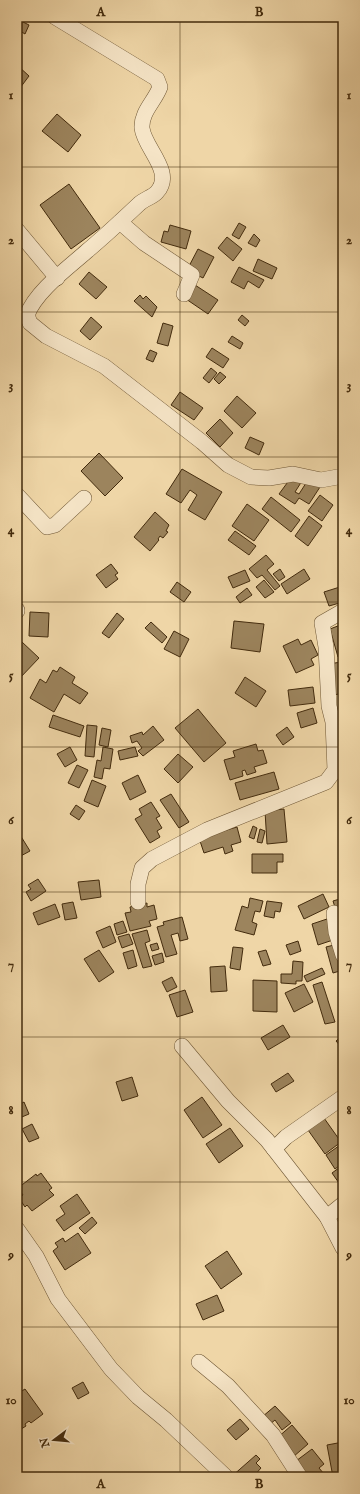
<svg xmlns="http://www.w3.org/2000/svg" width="360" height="1494" font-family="'IM FELL English',serif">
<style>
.building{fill:#9c845d;stroke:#432b0d}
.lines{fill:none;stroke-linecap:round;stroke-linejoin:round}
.minor-casing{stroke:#6e5634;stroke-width:16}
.minor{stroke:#f5e4c6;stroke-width:15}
.grid{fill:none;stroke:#432b0d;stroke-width:1;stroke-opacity:0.55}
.neatline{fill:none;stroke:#432b0d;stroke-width:1.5}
.grid-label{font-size:13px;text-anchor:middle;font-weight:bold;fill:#432b0d}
</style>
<rect width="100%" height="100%" fill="#efd6a7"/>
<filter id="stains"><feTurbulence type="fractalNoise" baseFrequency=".005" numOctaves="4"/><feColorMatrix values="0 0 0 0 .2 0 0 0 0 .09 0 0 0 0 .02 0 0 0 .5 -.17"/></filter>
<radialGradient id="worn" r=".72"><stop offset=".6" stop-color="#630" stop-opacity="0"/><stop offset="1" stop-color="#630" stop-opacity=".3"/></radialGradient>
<g class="building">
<path d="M17,19L29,25L25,34L17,29Z"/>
<path d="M17,65L29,76L17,92Z"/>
<path d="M57,114L81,135L68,152L42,131Z"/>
<path d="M69,184L100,228L71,249L40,205Z"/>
<path d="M239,223L246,227L239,239L232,235Z"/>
<path d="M170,225L191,231L186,249L161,242L164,231L168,232Z"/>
<path d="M254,234L260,240L256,247L248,243Z"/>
<path d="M227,237L242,249L233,261L218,248Z"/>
<path d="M198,249L214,257L203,278L187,270Z"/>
<path d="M258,259L277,268L272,279L253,271Z"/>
<path d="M239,267L264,280L259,288L248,281L244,289L231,282Z"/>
<path d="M89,272L107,287L96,299L79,284Z"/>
<path d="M195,285L218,300L208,314L186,299Z"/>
<path d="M140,295L143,299L146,296L157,307L152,317L134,301Z"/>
<path d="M242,315L249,321L245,326L238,320Z"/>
<path d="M91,317L102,327L90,340L80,331Z"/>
<path d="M163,323L173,326L168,346L157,343Z"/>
<path d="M232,336L243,343L240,349L228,342Z"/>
<path d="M212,348L229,359L223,368L206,357Z"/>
<path d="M150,350L157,353L153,362L146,359Z"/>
<path d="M211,368L217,373L209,383L203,378Z"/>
<path d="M220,372L226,377L219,384L214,379Z"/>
<path d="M180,392L203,408L194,420L171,405Z"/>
<path d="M237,396L256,413L242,428L224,411Z"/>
<path d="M220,419L233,433L220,447L206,433Z"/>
<path d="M250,437L264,443L259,455L245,448Z"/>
<path d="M99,453L123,478L105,496L81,471Z"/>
<path d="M182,469L222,492L205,520L188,510L197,495L190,490L181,503L166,494Z"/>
<path d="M293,475L302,481L295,492L299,494L308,480L320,487L309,504L299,498L295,504L279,494Z"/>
<path d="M320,495L333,505L322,521L308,511Z"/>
<path d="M271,497L300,520L291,532L262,509Z"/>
<path d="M247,504L269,520L254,541L232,526Z"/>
<path d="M155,512L169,525L166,531L168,532L163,538L160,536L158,539L159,540L150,551L134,537Z"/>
<path d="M309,516L322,526L308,546L295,536Z"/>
<path d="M235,531L256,546L249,555L228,540Z"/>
<path d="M266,555L274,564L267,570L280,586L275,590L262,575L257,578L249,569Z"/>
<path d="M111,564L118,573L115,575L118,579L106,588L96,575Z"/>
<path d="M280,569L285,577L279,581L273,574Z"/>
<path d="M304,569L310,579L287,594L281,584Z"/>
<path d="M245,570L250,581L233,588L228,577Z"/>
<path d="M264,580L274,592L265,598L256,587Z"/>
<path d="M177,582L191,592L184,602L170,592Z"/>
<path d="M343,586V602L329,606L324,592Z"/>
<path d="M247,588L252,595L240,603L236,597Z"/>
<path d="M30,612L49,613L48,637L29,636Z"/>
<path d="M117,613L124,619L109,638L102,633Z"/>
<path d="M234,621L264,624L260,652L231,648Z"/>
<path d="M151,622L167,637L162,643L145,628Z"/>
<path d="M343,624V655L338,657L330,629Z"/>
<path d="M174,631L189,639L180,657L164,649Z"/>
<path d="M298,639L301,645L311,640L318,655L311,659L314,665L296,673L283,646Z"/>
<path d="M22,642L39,658L19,679L17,677V648Z"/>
<path d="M341,662L343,693L334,695L329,664Z"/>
<path d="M60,667L75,677L72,683L88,693L80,704L64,694L54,712L30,698L40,679L46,683L53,670L57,672Z"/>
<path d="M245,677L266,691L256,707L235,693Z"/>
<path d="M313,687L315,703L290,706L288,690Z"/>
<path d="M313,708L317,723L301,728L297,713Z"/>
<path d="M198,709L226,743L204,762L175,728Z"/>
<path d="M53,715L84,726L80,737L49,727Z"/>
<path d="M87,725L97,726L94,757L85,756Z"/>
<path d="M153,726L164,740L143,756L138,751L142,748L137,741L132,743L130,736L142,732L143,735Z"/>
<path d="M287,727L294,737L283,745L276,735Z"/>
<path d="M102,728L111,730L108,747L99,745Z"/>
<path d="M256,744L258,751L263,750L267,763L254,767L256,772L247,775L245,770L242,771L243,776L230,780L224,760L235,757L233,751Z"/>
<path d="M70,747L77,760L65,767L57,754Z"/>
<path d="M103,747L113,749L110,769L104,768L102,779L94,777L97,760L101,761Z"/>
<path d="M135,747L138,756L120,760L118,751Z"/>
<path d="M178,754L193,767L178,783L164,769Z"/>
<path d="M77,765L88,770L79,788L68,783Z"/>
<path d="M274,772L279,789L240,800L235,783Z"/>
<path d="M138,775L146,792L130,800L122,783Z"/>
<path d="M92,780L106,786L98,807L84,801Z"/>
<path d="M171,794L189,822L179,828L160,800Z"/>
<path d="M151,802L160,816L156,818L162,828L157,831L160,837L150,843L135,819L142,815L139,809Z"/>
<path d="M76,805L85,811L79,820L70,814Z"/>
<path d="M284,809L287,842L267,844L265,811Z"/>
<path d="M253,826L257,828L254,839L249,837Z"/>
<path d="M237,827L241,842L231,845L233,851L225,854L223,847L204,853L199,838Z"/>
<path d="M260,829L265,831L262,843L257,842Z"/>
<path d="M17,830L30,851L17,858Z"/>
<path d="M252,854H283V862H277V873H252Z"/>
<path d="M38,879L46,891L31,901L26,892L31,889L28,885Z"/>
<path d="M99,880L101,897L81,900L78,882Z"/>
<path d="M323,894L329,907L304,919L298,906Z"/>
<path d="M342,896H343V915L338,917L333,901L343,898Z"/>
<path d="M250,898L263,901L260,912L255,911L252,922L257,924L254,935L235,930L242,906L248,908Z"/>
<path d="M267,901L282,903L280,912L275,911L274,918L264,916Z"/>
<path d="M73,902L77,918L65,920L62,904Z"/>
<path d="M147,903V907L154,905L157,919L149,921L151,926L130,931L125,913L131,912L130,907Z"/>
<path d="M55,904L60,917L38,925L33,913Z"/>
<path d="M182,917L188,939L180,941L178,933L171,935L177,954L166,957L157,927L164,925L163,922Z"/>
<path d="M330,918L336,939L318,945L312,924Z"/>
<path d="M123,921L127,932L117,935L114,924Z"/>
<path d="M110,926L116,942L103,948L96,932Z"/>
<path d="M147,930L150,941L145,943L152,966L143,968L132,934Z"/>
<path d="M129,934L133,944L122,948L118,937Z"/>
<path d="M298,941L301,951L290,955L286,945Z"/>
<path d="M157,943L159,949L152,951L150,945Z"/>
<path d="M338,944L343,962V970L333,973L326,947Z"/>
<path d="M233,947L243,948L240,970L230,968Z"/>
<path d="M99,950L114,972L99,982L84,959Z"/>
<path d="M133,950L137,966L128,969L123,953Z"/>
<path d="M266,950L271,964L263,966L258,952Z"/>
<path d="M162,953L164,962L155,965L152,956Z"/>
<path d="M293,961L303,962L302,981H296V984L281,983V974H292Z"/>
<path d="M225,966L227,991L211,992L210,967Z"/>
<path d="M322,968L325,974L307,982L304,976Z"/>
<path d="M172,977L177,987L167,992L162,982Z"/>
<path d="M253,980L277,981V1012L253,1011Z"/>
<path d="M322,982L335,1022L325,1024L313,985Z"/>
<path d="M304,984L313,1002L294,1012L285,993Z"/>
<path d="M185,990L193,1012L177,1017L169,995Z"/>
<path d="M283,1025L290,1037L268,1050L261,1038Z"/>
<path d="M343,1035V1049L336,1041Z"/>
<path d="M288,1073L294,1081L276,1092L271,1084Z"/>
<path d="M132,1077L138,1096L122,1101L116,1082Z"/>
<path d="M202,1097L222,1125L203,1138L184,1110Z"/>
<path d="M24,1102L29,1114L17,1119V1106Z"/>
<path d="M324,1118L341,1142L325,1154L308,1130Z"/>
<path d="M32,1124L39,1138L29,1142L22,1129Z"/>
<path d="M230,1128L243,1146L219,1163L206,1144Z"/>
<path d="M343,1143V1163L335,1169L326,1155Z"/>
<path d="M343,1165V1184L341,1186L332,1173Z"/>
<path d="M41,1173L52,1188L49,1190L54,1195L32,1211L27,1205L25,1207L19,1198L23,1195L18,1188L36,1174L37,1176Z"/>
<path d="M77,1194L90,1213L64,1231L56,1220L65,1214L60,1206Z"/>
<path d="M92,1217L97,1223L85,1234L79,1228Z"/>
<path d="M78,1233L91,1253L65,1270L53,1251L58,1247L55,1243L63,1238L65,1242Z"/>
<path d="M227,1251L242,1274L221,1289L205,1266Z"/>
<path d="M217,1295L224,1311L203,1320L196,1304Z"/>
<path d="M83,1382L89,1393L78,1399L72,1388Z"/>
<path d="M25,1389L43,1414L31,1423L29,1421L25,1424L26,1426L18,1431L17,1394Z"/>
<path d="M275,1406L291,1423L282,1430L275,1420L269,1425L262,1417Z"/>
<path d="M240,1419L249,1429L236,1440L227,1430Z"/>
<path d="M292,1425L308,1444L293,1457L277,1438Z"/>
<path d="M343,1442V1477H333L327,1445Z"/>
<path d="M312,1449L324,1464L319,1468L324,1474L320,1477H302L292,1464Z"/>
<path d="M256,1455L260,1459L256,1463L261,1468L253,1477H231Z"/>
</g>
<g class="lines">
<defs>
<g id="minor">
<path d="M55,17L157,79L160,87C155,101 141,112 142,128C144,148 175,172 157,192C153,197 144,199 139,204C122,220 105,236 87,251C68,268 36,291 27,315L30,323L46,336L104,366L202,442L228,465L251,477L269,478L293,474L321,480L343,476"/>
<path d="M120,222L144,243L192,275L184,294"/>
<path d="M17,230L57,278"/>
<path d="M17,495L47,527L55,525L84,498"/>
<path d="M17,610V611"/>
<path d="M138,902V884L142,868L152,859L207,830L326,782L335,770L333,722L329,706L326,647L322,623L343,611"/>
<path d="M334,913L336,932L343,955"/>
<path d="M182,1046L228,1101L267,1140L327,1217L343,1248"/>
<path d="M274,1149L286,1137L343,1097"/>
<path d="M327,1217L343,1204"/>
<path d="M17,1229L36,1256L58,1299L111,1369L138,1397L166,1420L226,1477"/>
<path d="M199,1362L228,1386L273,1435L300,1477"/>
</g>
</defs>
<use href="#minor" class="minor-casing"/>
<use href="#minor" class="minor"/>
</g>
<path class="grid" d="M180,17V1477M17,167H343M17,312H343M17,457H343M17,602H343M17,747H343M17,892H343M17,1037H343M17,1182H343M17,1327H343"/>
<rect width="360" height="1494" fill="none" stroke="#efd6a7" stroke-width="44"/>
<g transform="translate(54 1440) rotate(254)" stroke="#f5e4c6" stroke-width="3" paint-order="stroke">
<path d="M0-3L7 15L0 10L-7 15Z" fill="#432b0d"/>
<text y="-6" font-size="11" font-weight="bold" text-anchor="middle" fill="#432b0d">N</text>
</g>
<rect x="22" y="22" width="316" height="1450" class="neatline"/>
<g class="grid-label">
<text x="101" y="16">A</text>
<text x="259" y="16">B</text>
<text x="11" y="99">1</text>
<text x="349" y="99">1</text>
<text x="11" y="244">2</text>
<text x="349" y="244">2</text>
<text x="11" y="389">3</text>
<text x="349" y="389">3</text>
<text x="11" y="534">4</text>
<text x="349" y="534">4</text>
<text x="11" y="679">5</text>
<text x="349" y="679">5</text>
<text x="11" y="824">6</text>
<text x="349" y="824">6</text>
<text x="11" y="969">7</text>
<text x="349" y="969">7</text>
<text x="11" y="1114">8</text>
<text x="349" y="1114">8</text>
<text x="11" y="1259">9</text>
<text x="349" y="1259">9</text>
<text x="11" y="1404">10</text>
<text x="349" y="1404">10</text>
<text x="101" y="1488">A</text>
<text x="259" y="1488">B</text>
</g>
<rect width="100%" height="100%" filter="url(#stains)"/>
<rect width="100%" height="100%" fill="url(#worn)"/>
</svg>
